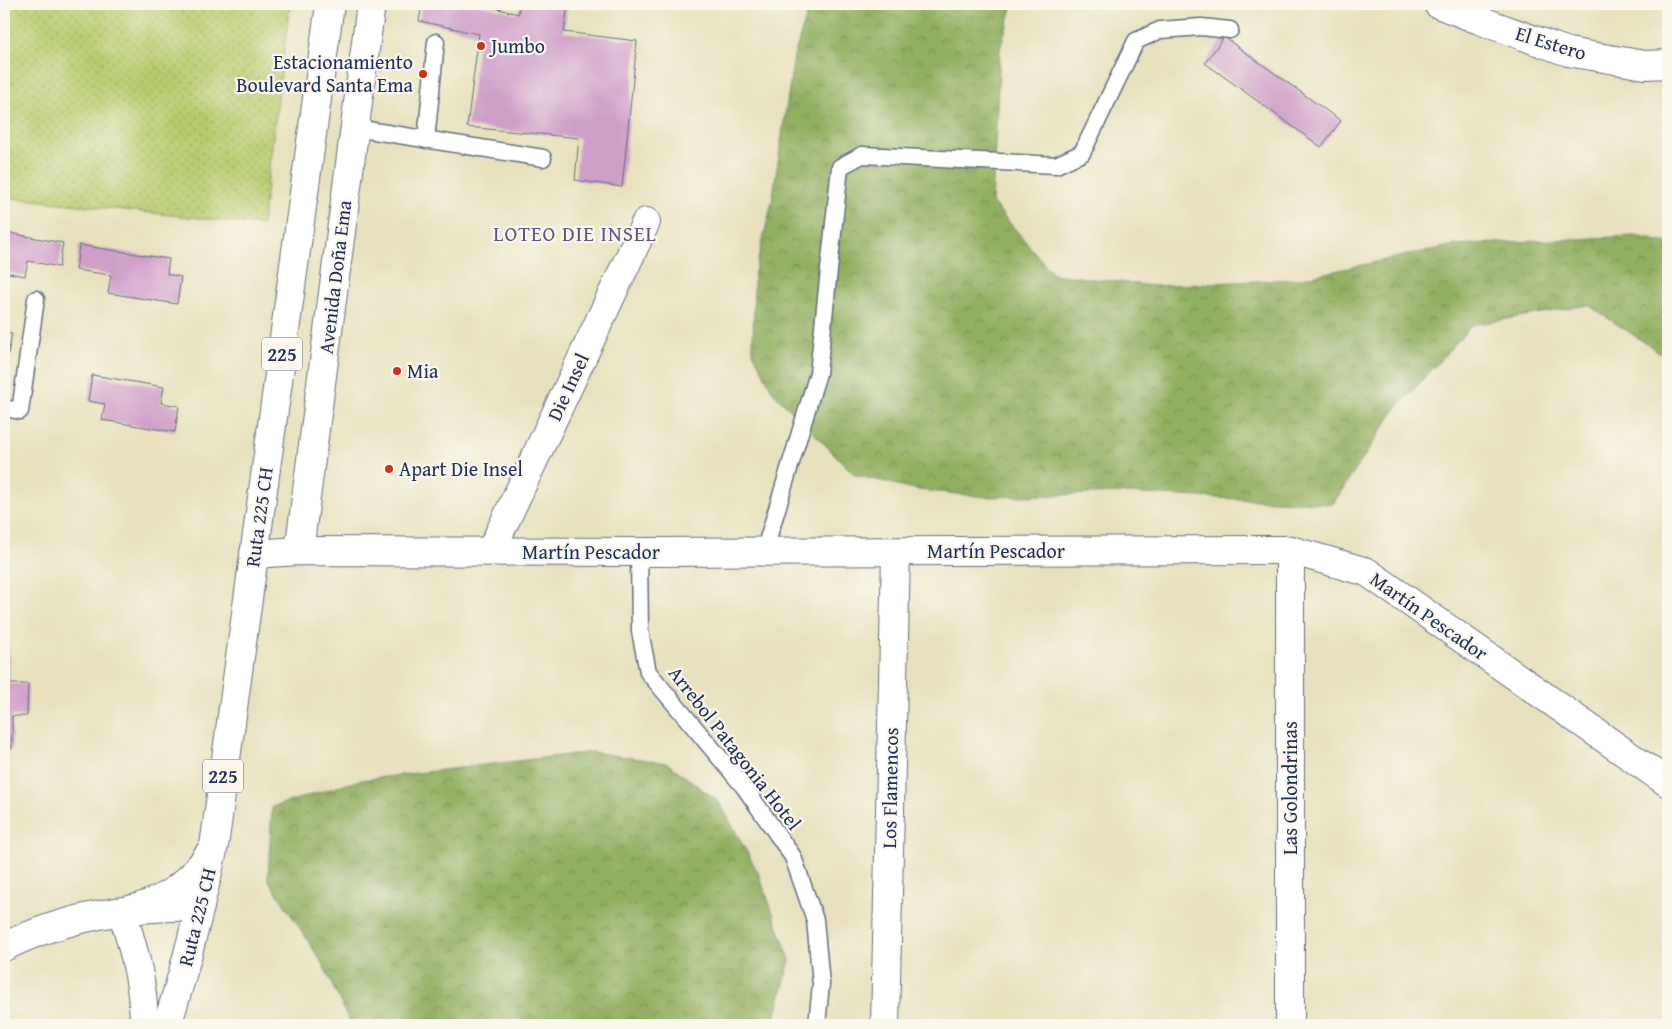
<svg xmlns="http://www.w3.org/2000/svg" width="1672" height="1029" font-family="'Gentium Book Plus',serif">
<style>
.grass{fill:url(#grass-dots);stroke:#697d66}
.forest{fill:url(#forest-crowns);stroke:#566f60}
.building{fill:#cf9fc9}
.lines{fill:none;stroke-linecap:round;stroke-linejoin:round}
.service-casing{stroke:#626d80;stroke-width:19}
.minor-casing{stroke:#626d80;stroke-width:30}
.primary-casing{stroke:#626d80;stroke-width:30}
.path{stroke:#626d80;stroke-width:3;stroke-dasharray:4 4;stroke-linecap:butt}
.service{stroke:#fff;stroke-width:16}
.minor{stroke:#fff;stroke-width:28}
.primary{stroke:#fff;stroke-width:28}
.poi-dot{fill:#c8321e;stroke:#fbf7ec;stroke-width:2}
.labels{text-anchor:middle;stroke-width:4.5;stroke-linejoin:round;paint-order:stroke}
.shield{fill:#fbf7ec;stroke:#5e6b89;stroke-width:1}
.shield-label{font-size:19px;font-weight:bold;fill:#1b2f5e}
.street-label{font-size:20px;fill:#1b2f5e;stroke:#fbf7ec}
.poi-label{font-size:20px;fill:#1b2f5e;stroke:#fbf7ec;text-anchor:start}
.neighbourhood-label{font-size:21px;letter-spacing:1px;fill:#5a5683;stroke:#fbf7ec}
</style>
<defs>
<pattern id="grass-dots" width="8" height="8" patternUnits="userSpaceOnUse" patternTransform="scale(1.25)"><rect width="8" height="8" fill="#b7cb6e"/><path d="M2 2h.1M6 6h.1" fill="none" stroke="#94a55e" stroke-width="1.8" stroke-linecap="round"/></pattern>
<pattern id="forest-crowns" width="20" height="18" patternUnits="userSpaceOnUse" patternTransform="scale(1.25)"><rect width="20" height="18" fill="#91af61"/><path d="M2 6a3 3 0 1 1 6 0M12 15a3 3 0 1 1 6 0" fill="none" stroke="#768f53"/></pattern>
</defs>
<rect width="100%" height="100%" fill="#fbf7ec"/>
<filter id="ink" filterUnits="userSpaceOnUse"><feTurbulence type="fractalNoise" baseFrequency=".02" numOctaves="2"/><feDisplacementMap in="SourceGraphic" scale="10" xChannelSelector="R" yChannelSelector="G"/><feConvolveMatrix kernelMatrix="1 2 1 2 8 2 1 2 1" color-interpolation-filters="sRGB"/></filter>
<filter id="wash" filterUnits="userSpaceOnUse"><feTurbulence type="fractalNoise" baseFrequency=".0096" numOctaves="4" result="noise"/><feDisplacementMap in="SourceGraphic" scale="20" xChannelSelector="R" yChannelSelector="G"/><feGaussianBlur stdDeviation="1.12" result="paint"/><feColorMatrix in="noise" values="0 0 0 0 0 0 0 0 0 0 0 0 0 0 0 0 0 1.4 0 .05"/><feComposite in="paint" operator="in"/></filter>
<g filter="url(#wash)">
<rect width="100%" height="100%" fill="#e7e1be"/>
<path class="grass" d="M4,4H290L262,225L4,197Z"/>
<g class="forest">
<path d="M810,4H1013L1000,49L992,202L1053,274L1153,286L1298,279L1454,245L1635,236L1668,243V363L1665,356L1588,305L1472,325L1395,410L1333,504L1124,493L987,497L919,490L855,475L773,392L753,352L754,276L772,202L794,56Z"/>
<path d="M592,752L667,763L719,802L758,872L790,960L773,1025H351L321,961L268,879L272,807L360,780Z"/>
</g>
<g id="blocks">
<g class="building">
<path d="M422,4H479L518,14L520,4H568L564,32L637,41L622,187L575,180L579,138L467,127L479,34L419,21Z"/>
<path d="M1224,37L1341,121L1321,147L1205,63Z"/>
<path d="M4,232L63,243L59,267L28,261L25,276L4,272Z"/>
<path d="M79,245L169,259L167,274L181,277L177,304L108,293L111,275L76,270Z"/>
<path d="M4,332L12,334L7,358H4Z"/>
<path d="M92,375L164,387L161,403L179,406L175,432L102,420L105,404L88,401Z"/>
<path d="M4,620L9,621V684H28L27,716H12V749H4Z"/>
</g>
</g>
</g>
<g filter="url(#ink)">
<use href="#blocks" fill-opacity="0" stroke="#626d80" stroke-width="1"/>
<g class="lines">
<defs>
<g id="service">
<path d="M355,128L543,158"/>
<path d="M426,140L436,42"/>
<path d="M4,408L20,411L36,299"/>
<path d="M639,552L640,631L648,672L745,788L793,857L815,920L821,984L817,1025"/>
<path d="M764,552L818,373L840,167L862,155L1056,165L1082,153L1136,41L1160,30L1201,27L1230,30"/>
</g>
<g id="minor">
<path d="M1438,4L1479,20L1568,52L1645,65L1668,64"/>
<path d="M1290,550V1025"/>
<path d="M299,551L371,4"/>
<path d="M491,551L646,222"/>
<path d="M254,554L299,551L639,552L1290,550L1367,572L1668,783"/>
<path d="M4,947C63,917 134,905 200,907"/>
<path d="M885,1025L896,552"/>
</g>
<g id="primary">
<path d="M144,1025C144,986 134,949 122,912C161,903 189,886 210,852"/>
<path d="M167,1025C186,967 200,907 214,846L330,4"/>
</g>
</defs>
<use href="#service" class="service-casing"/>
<use href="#minor" class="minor-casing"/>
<use href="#primary" class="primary-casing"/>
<path class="path" d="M500,9L501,4"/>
<use href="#service" class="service"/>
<use href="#minor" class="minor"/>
<use href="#primary" class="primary"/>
</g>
</g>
<g class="poi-dot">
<circle cx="481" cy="46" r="5"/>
<circle cx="423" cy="74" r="5"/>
<circle cx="397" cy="371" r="5"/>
<circle cx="389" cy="469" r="5"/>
</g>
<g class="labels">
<g class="shield">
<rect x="262" y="337.5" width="40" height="33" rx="4"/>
<rect x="203" y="759.5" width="40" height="33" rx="4"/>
</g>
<g class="shield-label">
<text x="282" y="361">225</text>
<text x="223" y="783">225</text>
</g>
<g class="street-label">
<text transform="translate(1551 43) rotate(17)" y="7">El Estero</text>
<text transform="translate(335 277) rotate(-83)" y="7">Avenida Doña Ema</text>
<text transform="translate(568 387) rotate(-65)" y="7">Die Insel</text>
<text transform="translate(259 517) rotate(-82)" y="7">Ruta 225 CH</text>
<text x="996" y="558">Martín Pescador</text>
<text x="591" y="559">Martín Pescador</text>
<text transform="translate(1429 616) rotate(35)" y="7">Martín Pescador</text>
<text transform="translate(735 748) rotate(52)" y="7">Arrebol Patagonia Hotel</text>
<text transform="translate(890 788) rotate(-89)" y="7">Los Flamencos</text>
<text transform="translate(1290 788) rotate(-90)" y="7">Las Golondrinas</text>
<text transform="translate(197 917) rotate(-76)" y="7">Ruta 225 CH</text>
</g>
<g class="poi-label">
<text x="491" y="53">Jumbo</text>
<text x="413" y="69" text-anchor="end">Estacionamiento<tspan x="413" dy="23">Boulevard Santa Ema</tspan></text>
<text x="407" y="378">Mia</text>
<text x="399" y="476">Apart Die Insel</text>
</g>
<g class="neighbourhood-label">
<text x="575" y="241">LOTEO DIE INSEL</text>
</g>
</g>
<rect width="1672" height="1029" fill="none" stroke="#fbf7ec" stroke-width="20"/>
</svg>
